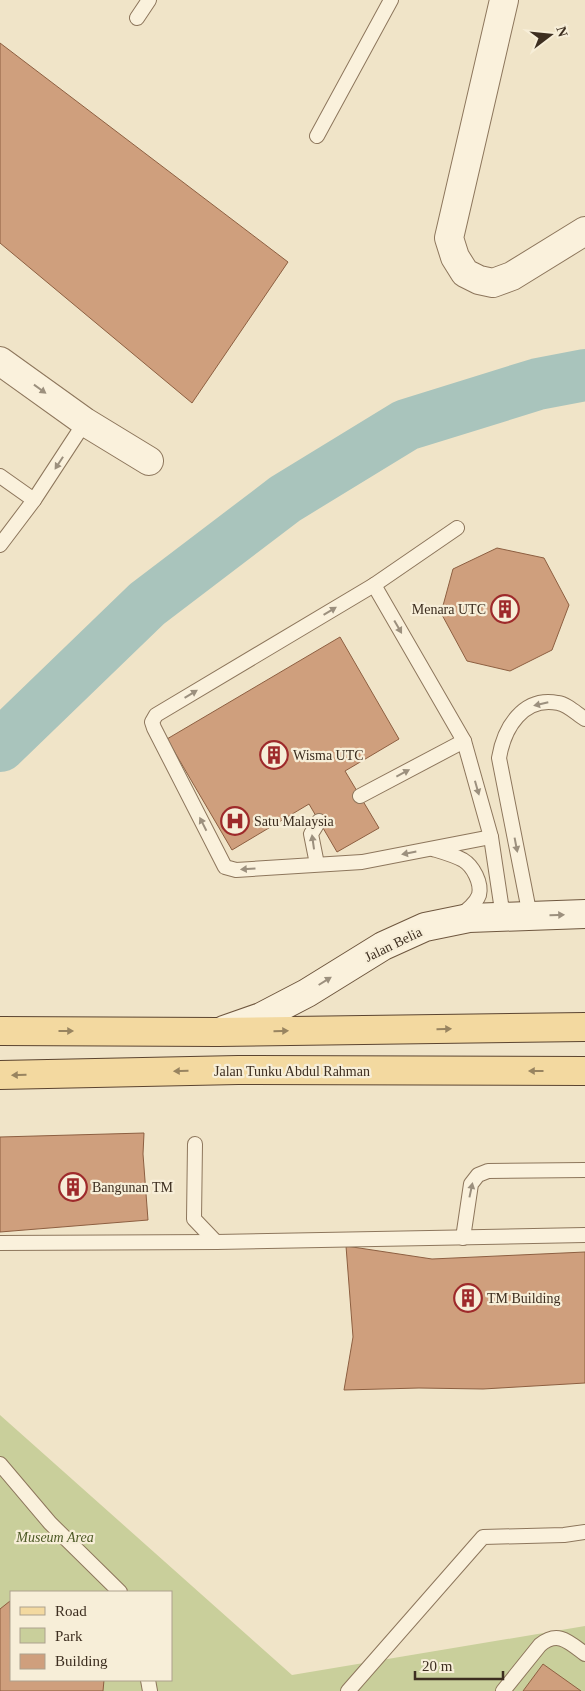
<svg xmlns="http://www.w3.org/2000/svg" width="585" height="1691" font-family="'Times New Roman',serif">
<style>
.green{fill:#c9cf9b;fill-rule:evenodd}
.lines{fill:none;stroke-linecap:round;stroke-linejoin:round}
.river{stroke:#a9c4bc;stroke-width:52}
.building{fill:#cf9f7d;stroke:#8d5f41}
.lane-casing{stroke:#8d765c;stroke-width:16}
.street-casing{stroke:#8d765c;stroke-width:30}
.secondary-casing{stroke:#6f573f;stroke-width:30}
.primary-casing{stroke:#5b4430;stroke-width:30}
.lane{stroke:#faf1dc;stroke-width:14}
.street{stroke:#faf1dc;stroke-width:28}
.secondary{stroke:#faf1dc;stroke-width:28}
.primary{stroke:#f3d9a0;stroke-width:28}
.oneway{fill:#9c907e}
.oneway2{fill:#988460}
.labels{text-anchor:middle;stroke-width:4.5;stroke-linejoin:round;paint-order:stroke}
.poi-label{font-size:14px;fill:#3d2e20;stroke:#f7eed8;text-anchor:start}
.street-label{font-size:14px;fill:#3d2e20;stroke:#f7eed8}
.park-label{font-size:14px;font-style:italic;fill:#4d5a26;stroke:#f7eed8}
</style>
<rect width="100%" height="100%" fill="#f0e4c8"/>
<path class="green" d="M0,1415L292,1675L585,1626V1691H0ZM11,1592H171V1680H11Z"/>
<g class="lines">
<path class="river" d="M0,746L147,604L285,499L406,425L538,384L585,375"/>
</g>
<g class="building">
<path d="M0,43L288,262L192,403L0,243Z"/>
<path d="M497,548L544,558L569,605L552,650L510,671L467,661L441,613L453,569Z"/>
<path d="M340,637L399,739L345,771L379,828L337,852L309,804L232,850L167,739Z"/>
<path d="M144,1133L143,1154L148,1220L0,1232V1137Z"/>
<path d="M346,1246L432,1259L585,1252V1383L483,1389L419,1388L344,1390L353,1337Z"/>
<path d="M10,1601L11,1680H104L103,1691H0V1609Z"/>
<path d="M543,1664L581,1691H523Z"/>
</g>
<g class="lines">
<defs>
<g id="lane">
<path d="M137,18L149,0"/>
<path d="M317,136L391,0"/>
<path d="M0,476L34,500"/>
<path d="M457,528L374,585L156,715L152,722L154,728L225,867L236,870L362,862L491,837"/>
<path d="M0,545L34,500L85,422"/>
<path d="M374,585L464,741L491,837L503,917"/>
<path d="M360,796L464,741"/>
<path d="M433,849C443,852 454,855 463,860C473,866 482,883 479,895C476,903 467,911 460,915"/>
<path d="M317,864L311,834L319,821"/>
<path d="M530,916L499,758C504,728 523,696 558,703C567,704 577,714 585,719"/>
<path d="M195,1144L194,1219L216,1242L585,1235"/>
<path d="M463,1238L471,1184L478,1175L488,1171L585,1170"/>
<path d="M0,1243L216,1242"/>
<path d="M0,1464L50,1523L120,1592"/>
<path d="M148,1680L150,1691"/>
<path d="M348,1691L483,1537L564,1535L585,1532"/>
<path d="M503,1691L540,1645C558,1630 569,1642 585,1654"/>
</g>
<g id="street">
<path d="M504,0L449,238L455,257L465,273L479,280L493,283L512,276L585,231"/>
<path d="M0,361L85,422L149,461"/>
</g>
<path id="secondary" d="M224,1030L261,1017L307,993L383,946L425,927L469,918L585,914"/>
<g id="primary">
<path d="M0,1031L218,1032L585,1027"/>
<path d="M0,1075L238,1070L585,1071"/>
</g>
</defs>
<use href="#lane" class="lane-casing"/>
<use href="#street" class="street-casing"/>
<use href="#secondary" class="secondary-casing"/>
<use href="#primary" class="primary-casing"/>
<use href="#lane" class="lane"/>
<use href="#street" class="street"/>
<use href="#secondary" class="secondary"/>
<use href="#primary" class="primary"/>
</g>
<defs><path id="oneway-solid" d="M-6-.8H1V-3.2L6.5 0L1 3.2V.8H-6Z" transform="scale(1.25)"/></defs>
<g class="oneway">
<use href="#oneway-solid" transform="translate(40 389) rotate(36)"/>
<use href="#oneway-solid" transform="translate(59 463) rotate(123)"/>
<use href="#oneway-solid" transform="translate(330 611) rotate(-31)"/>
<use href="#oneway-solid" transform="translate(398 627) rotate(60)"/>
<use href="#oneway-solid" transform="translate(191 694) rotate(-31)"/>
<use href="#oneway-solid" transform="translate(541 704) rotate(167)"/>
<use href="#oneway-solid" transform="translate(403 773) rotate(-28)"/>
<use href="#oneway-solid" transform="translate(477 788) rotate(74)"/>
<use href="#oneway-solid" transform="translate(203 824) rotate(-117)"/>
<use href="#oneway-solid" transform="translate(313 842) rotate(-98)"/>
<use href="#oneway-solid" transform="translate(516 845) rotate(79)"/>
<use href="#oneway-solid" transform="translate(409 853) rotate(169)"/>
<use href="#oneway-solid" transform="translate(248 869) rotate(176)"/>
<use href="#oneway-solid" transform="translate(557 915) rotate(-2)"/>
<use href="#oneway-solid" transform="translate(325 981) rotate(-32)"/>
<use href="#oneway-solid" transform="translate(471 1190) rotate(-78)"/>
</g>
<g class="oneway2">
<use href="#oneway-solid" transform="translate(444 1029) rotate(-1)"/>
<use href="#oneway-solid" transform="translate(66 1031)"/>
<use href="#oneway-solid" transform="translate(281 1031) rotate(-1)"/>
<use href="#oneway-solid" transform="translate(181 1071) rotate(179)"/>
<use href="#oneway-solid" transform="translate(536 1071) rotate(-180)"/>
<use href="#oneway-solid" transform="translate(19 1075) rotate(179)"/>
</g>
<defs>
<symbol id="building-ring" viewBox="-11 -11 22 22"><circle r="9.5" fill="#f7eed8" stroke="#9e2a2b" stroke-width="1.5"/><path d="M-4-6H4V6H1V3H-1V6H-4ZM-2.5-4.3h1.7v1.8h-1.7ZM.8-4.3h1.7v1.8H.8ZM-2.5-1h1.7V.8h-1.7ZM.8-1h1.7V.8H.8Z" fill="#9e2a2b"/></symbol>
<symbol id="hospital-ring" viewBox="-11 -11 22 22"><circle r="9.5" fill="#f7eed8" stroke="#9e2a2b" stroke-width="1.5"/><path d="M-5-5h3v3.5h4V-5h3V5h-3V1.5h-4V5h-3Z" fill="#9e2a2b"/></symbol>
</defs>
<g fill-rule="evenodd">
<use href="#building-ring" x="489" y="593" width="32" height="32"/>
<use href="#building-ring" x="258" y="739" width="32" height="32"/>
<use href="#hospital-ring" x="219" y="805" width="32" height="32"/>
<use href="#building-ring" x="57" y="1171" width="32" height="32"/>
<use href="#building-ring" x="452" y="1282" width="32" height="32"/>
</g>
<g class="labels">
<g class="poi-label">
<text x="486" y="614" text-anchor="end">Menara UTC</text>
<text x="293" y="760">Wisma UTC</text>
<text x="254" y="826">Satu Malaysia</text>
<text x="92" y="1192">Bangunan TM</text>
<text x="487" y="1303">TM Building</text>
</g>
<g class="street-label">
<text transform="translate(393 944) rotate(-26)" y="5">Jalan Belia</text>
<text x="292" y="1076">Jalan Tunku Abdul Rahman</text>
</g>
<g class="park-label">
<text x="55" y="1542">Museum Area</text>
</g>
</g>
<rect x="10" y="1591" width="162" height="90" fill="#f7eed8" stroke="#ada18e"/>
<rect x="20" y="1607" width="25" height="8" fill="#f3d9a0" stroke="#ada18e"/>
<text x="55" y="1616" font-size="15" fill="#3d2e20">Road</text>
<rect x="20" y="1628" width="25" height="15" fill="#c9cf9b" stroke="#ada18e"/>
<text x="55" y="1641" font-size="15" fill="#3d2e20">Park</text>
<rect x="20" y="1654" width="25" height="15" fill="#cf9f7d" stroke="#ada18e"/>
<text x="55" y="1666" font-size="15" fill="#3d2e20">Building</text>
<g transform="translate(550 35) rotate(74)" stroke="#f7eed8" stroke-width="4" paint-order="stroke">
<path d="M0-4L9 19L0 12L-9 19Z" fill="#3d2e20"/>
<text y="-8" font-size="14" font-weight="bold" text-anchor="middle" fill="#3d2e20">N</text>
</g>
<path d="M415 1671v8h88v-8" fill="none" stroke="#3d2e20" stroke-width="2.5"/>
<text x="422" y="1671" font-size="15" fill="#3d2e20" stroke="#f7eed8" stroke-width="4" paint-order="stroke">20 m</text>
</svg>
